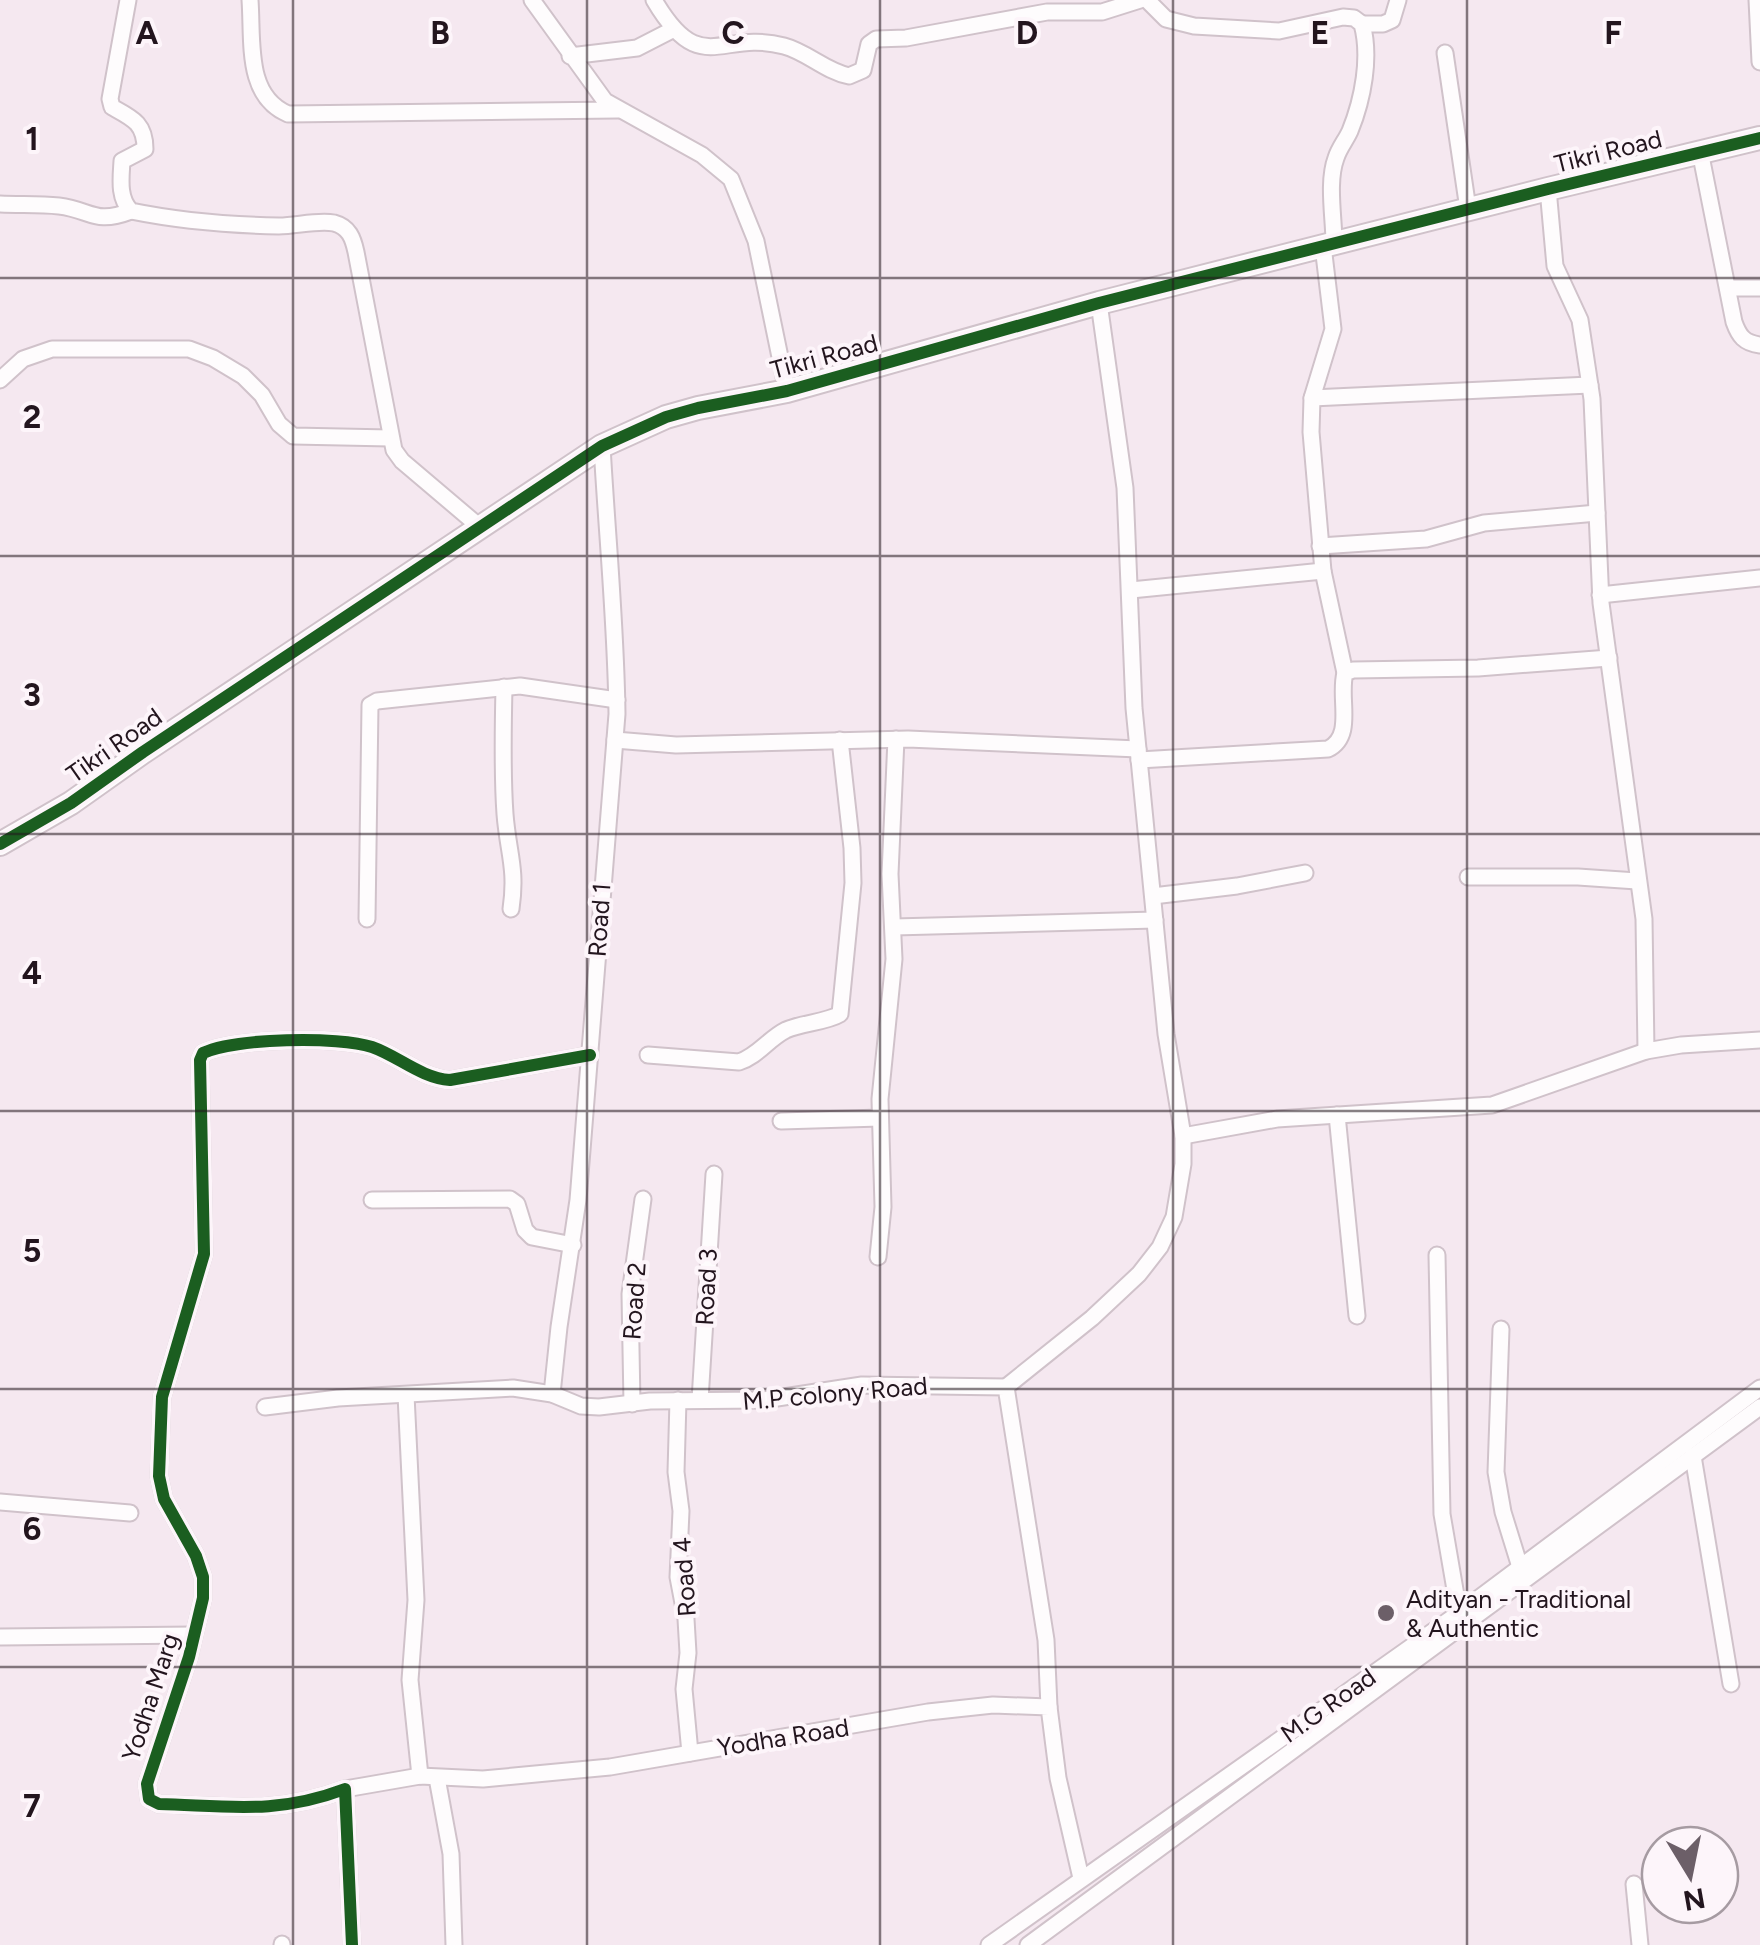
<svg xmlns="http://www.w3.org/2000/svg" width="1760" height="1945" font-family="Figtree,sans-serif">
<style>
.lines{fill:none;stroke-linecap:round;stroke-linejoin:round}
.street-casing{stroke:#d0c2ca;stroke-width:19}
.secondary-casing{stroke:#d0c2ca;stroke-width:26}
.street{stroke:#fefcfd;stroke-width:15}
.secondary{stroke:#fefcfd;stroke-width:22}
.cycleway-casing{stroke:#fdf5fa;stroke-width:19}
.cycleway{stroke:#1b5e20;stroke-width:12}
.grid{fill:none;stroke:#23151e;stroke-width:2.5;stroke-opacity:0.55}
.poi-dot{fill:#6c5f68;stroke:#fdf5fa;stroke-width:4}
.labels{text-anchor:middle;stroke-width:8;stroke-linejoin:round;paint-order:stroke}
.street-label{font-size:25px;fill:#23151e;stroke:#fdf5fa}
.poi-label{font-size:25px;fill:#23151e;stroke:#fdf5fa;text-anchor:start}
.grid-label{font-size:32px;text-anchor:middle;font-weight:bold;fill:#23151e;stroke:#fdf5fa;stroke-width:8;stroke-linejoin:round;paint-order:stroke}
</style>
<rect width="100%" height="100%" fill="#f5e8f0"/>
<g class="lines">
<defs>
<g id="street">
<path d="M128,0L110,99L112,107C132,118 145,123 145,149L122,161C121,178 118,198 131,211C180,221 229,225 279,226C296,226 317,220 334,223C349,227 353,238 356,252L394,450L402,461L481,528"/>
<path d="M250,0C253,41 245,96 288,114L618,110"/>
<path d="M532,0L605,101L702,155L731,179L756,241L787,391"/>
<path d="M654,0C701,80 720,29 784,46C807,52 825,71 849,76L863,70L869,44L876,39L906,38L1047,12H1102L1140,0"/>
<path d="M1147,0L1166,19L1194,26L1279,31L1343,17L1354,18L1362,24C1371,57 1363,99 1350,131C1346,140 1339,148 1336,158C1327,182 1334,218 1334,243"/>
<path d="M1757,0L1760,62"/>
<path d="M1362,24H1383L1392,20L1398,0"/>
<path d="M1445,53L1468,209"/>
<path d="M570,56L637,48L674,29"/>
<path d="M1700,151L1734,322C1739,336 1744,343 1760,345"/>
<path d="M1548,189L1555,266L1580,320L1592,399L1601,603L1644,919L1646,1051"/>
<path d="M0,204C20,205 39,204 59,206C92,210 94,225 131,211"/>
<path d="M1323,246L1333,329L1312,398L1311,432L1323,571L1345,673"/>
<path d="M1728,288H1760"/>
<path d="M0,380L23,359L52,349H189L213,358L243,376L262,395L279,424L293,436L390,438"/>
<path d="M1312,398L1590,385"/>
<path d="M1320,546L1426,539L1484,523L1597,513"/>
<path d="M1131,590L1323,571"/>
<path d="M1600,595L1760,578"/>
<path d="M504,687C503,730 502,772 505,814C508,853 517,868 511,909"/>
<path d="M615,740L676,745L908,739L1138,749"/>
<path d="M1139,760L1328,749C1355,736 1338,698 1345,673L1353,670L1478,668L1609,658"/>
<path d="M1468,877H1578L1637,881"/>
<path d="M1153,896L1237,886L1305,873"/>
<path d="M367,919L370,705L377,701L520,686L617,700"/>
<path d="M894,927L1155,920"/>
<path d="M648,1055L739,1062C758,1056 768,1039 786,1030C802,1023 827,1022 840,1014L853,883L852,848L840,740"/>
<path d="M1337,1115L1357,1316"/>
<path d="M781,1121L880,1118"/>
<path d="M1183,1136L1277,1119L1492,1105L1646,1051L1681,1045L1760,1040"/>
<path d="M372,1200L510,1199L517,1204L525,1230L532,1237L573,1245"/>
<path d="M1437,1255L1442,1514L1459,1613"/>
<path d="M878,1257L883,1207L880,1099L894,959L890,874L896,739"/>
<path d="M1501,1329L1496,1472L1503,1512L1520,1567"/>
<path d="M1006,1387L1092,1318L1139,1274L1160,1247L1174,1217L1183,1164V1136L1166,1034L1134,708L1125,488L1099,303"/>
<path d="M552,1394L559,1327L578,1200L617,714C616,625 607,535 602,446"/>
<path d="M406,1395L416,1600L410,1680L420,1776"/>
<path d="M678,1400L676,1472L681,1511L678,1577L686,1619L688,1653L684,1689L690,1753"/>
<path d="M700,1400L714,1174"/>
<path d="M632,1404L630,1294L643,1199"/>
<path d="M265,1407L338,1398L513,1388L552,1394L581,1406L599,1407L650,1401L764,1400L862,1385L1006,1387L1046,1640L1049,1707"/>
<path d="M1693,1456L1731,1684"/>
<path d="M0,1502L130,1513"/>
<path d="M0,1637L194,1635"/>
<path d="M437,1778L451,1854L454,1945"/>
<path d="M345,1789L420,1776L483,1779L610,1767L928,1712L993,1705L1049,1707L1058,1778L1081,1878"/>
<path d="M1634,1884L1640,1945"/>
<path d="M282,1945V1944"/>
<path d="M352,1945L345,1789C276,1815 229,1806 159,1804L149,1799L147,1784L189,1657L203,1598V1577L196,1556L164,1499L159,1476L162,1397L204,1254L200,1060L203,1053C234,1038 339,1036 372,1047C398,1056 421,1078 450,1080L590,1055"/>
<path d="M989,1945L1459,1613L1760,1388"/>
<path d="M1028,1945L1760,1407"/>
</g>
<path id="secondary" d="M0,844L71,803L143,752L602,446L666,417L698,408L787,391L1099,303L1548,189L1760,138"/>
</defs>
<use href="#street" class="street-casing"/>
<use href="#secondary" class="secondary-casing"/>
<use href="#street" class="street"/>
<use href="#secondary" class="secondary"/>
<defs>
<g id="cycleway">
<path d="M0,844L71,803L143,752L602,446L666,417L698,408L787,391L1099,303L1548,189L1760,138"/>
<path d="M352,1945L345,1789C276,1815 229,1806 159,1804L149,1799L147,1784L189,1657L203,1598V1577L196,1556L164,1499L159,1476L162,1397L204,1254L200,1060L203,1053C234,1038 339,1036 372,1047C398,1056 421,1078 450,1080L590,1055"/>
</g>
</defs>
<use href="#cycleway" class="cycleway-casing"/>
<use href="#cycleway" class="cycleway"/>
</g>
<path class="grid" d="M293,0V1945M587,0V1945M880,0V1945M1173,0V1945M1467,0V1945M0,278H1760M0,556H1760M0,834H1760M0,1111H1760M0,1389H1760M0,1667H1760"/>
<circle class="poi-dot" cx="1386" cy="1613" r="10"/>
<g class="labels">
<g class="street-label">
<text transform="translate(1608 151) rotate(-14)" y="9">Tikri Road</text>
<text transform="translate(824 356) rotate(-15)" y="9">Tikri Road</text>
<text transform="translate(114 745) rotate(-35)" y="9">Tikri Road</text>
<text transform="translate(599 920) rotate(-86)" y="9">Road 1</text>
<text transform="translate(706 1287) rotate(-87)" y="9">Road 3</text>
<text transform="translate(634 1301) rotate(-86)" y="9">Road 2</text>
<text transform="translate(835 1393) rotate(-5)" y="9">M.P colony Road</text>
<text transform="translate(684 1577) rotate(-94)" y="9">Road 4</text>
<text transform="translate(150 1697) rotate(-72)" y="9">Yodha Marg</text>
<text transform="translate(1328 1705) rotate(-35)" y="9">M.G Road</text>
<text transform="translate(783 1737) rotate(-9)" y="9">Yodha Road</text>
</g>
<g class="poi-label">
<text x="1406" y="1608">Adityan - Traditional<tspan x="1406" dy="29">&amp; Authentic</tspan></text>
</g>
</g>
<g class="grid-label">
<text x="147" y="44">A</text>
<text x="440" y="44">B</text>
<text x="733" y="44">C</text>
<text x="1027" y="44">D</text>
<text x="1320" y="44">E</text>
<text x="1613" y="44">F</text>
<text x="32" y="150">1</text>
<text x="32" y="428">2</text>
<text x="32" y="706">3</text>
<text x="32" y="984">4</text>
<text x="32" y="1262">5</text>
<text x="32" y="1540">6</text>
<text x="32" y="1817">7</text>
</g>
<g transform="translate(1690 1875) rotate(170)"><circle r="48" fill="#fdf5fa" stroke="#a69ba2" stroke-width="2.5"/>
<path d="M0-8L18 38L0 25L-18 38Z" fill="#6c5f68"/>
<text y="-15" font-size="28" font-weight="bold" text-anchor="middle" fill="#23151e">N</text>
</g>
</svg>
